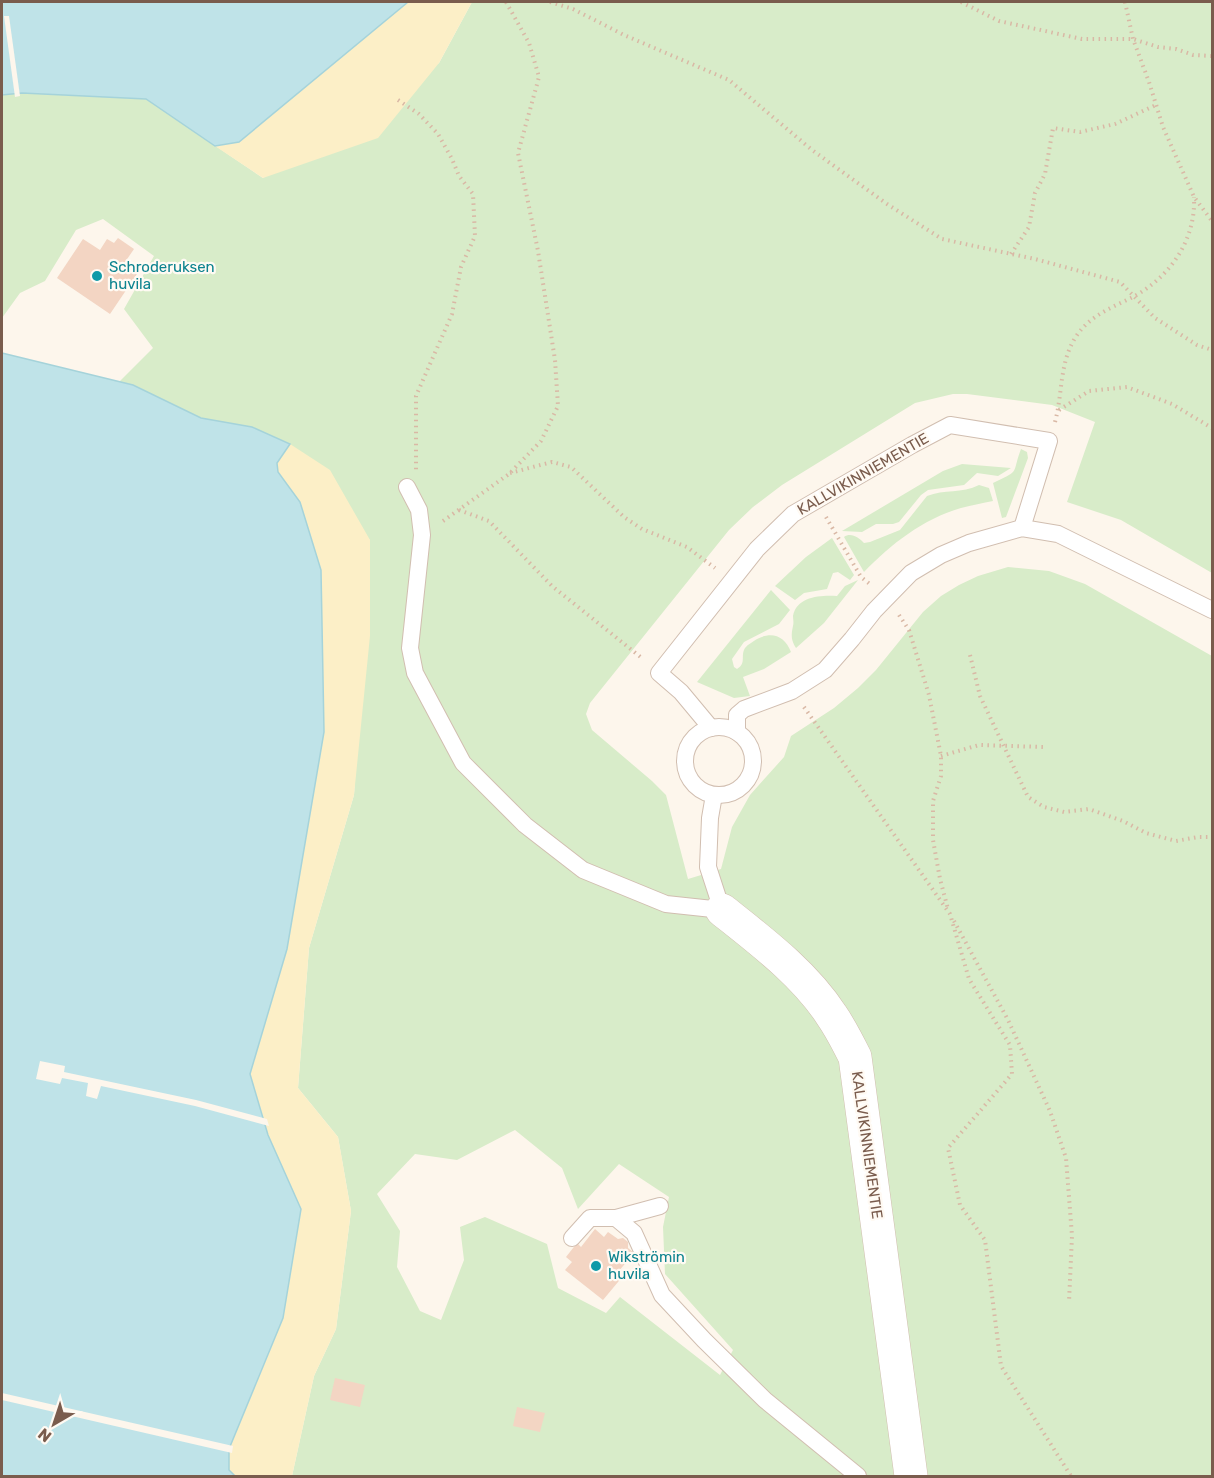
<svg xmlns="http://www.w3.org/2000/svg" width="1214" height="1478" font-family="Rubik,sans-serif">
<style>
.green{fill:#d8ecc9;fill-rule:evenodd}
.sand{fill:#fcefc7}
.water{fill:#bfe3e8;stroke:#a5d3da;stroke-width:1.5}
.pier{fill:#fdf6ec}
.building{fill:#f3d5c3}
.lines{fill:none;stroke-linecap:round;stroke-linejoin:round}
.lane-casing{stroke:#d1beb0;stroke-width:18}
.street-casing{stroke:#d1beb0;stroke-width:34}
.path{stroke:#d9b8a5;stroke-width:4;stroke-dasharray:1.5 4.5;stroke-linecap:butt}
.lane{stroke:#fff;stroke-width:16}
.street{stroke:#fff;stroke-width:33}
.culture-dot{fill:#0f9aa8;stroke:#fffaf3;stroke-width:2}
.labels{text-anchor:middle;stroke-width:4.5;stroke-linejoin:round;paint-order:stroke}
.culture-label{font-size:15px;fill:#0d838f;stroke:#fffaf3;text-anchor:start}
.street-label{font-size:15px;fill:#7a5c4d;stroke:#fffaf3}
</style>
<rect width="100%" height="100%" fill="#fdf6ec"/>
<g class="green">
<path d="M472,2H1212V573L1121,520L1067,502L1095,422L1052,405L967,394H953L915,403L782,485L753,507L729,530L590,703L586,714L592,730L652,781L666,795L688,879L721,869L732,827L750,795L784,757L791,736L834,708L858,688L876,670L923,612L941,596L959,585L978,576L1008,567L1049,571L1085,584L1212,656V1476H292L314,1376L336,1329L351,1211L338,1137L298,1088L309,948L354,795L370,540L278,472L133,385L119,382L153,348L124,309L154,256L103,219L76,230L45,281L20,293L2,318V95L22,93L146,99L263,178L439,63ZM515,1130L562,1168L578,1209L619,1164L669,1197L663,1227L665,1274L733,1350L720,1375L620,1297L606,1313L558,1288L547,1244L485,1217L460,1227L464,1260L441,1320L420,1311L397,1267L400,1231L377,1194L415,1154L457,1160Z"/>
<path d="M1021,449L1027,452L1028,458L1006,517L1002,518L993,483C1021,469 1011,476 1021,449Z"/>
<path d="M962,464L1011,468L998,476L977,473L964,485L928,490L921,495L899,522L893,524H876L862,532L842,531L943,471Z"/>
<path d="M979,485L989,488L993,501C983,503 972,505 961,508C923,519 891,544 864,572L844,537C851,532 859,538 864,543L870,542L900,530L927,496C944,489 962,494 979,485Z"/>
<path d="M832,538L854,575L850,580L838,572L833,573L827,589L804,593L795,600L775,586L806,557Z"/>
<path d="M858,580L824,623L796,648C791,640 791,635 793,626C794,623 793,619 793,616C797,596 821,595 837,596L845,586Z"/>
<path d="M771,590L790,610L779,624L744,642L732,659L734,667L737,669C747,663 740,656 745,648C748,644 753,642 757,639C772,631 785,636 791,652L764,669L743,677L750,696L734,698L697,682Z"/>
</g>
<g class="sand">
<path d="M408,2H472L439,63L378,138L263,178L215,146L239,142Z"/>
<path d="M290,444L330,470L370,540V636L354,795L309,948L298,1088L338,1137L351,1211L336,1329L314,1376L292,1476H235L229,1470V1449L276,1336L268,1135L250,1074L287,949L324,732L300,502L278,472L277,463Z"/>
</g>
<g class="water">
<path d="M2,2H408L239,142L215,146L146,99L22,93L2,95Z"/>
<path d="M2,353L133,385L201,418L252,427L290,444L277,463L278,472L300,502L321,570L324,732L287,949L250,1074L268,1135L301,1209L283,1318L229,1449V1470L235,1476H2Z"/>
</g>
<g class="pier">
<path d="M4,16H9L20,96L15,97Z"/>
<path d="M40,1061L65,1066L64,1072L196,1100L267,1119L269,1126L195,1106L101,1086L97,1099L86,1096L88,1083L62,1078L60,1084L36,1079Z"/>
<path d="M2,1393L233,1446L232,1453L2,1400Z"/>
</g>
<g class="building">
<path d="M118,238L134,249L123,265L137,274L110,314L57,278L83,239L100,250L107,239L114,243Z"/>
<path d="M595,1229L604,1237L608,1232L618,1239L623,1238L628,1242V1248L634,1253L618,1272L623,1276L603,1300L565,1270L572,1262L566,1257L577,1243L581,1247Z"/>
<path d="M335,1378L365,1385L360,1407L330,1400Z"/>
<path d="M517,1407L545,1413L540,1432L513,1426Z"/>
</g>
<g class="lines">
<defs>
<g id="lane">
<path d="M407,487L419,510L422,535L410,648L415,673L463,763L525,825L583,870L666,904L722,910L708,867L710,818L714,795"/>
<circle cx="719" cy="761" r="34"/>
<path d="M711,728L681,692L659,673L757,549L793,514L912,445L950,425L1049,441L1022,528"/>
<path d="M737,732V715L744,709L792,691L825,670L852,639L874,611L911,573L941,555L969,543L1022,528L1058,534L1212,610"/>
<path d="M616,1218L660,1206"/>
<path d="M572,1238L590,1218H616L634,1233L662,1295L704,1340L765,1400L858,1476"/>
</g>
<path id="street" d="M722,910C761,941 805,974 832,1016C841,1029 848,1043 855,1057L911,1476"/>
</defs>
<use href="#lane" class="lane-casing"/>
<use href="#street" class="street-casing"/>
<g class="path">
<path d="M550,2L573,9L624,35L729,80L812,150L887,204L942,239L1035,259L1120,282L1155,318L1197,345L1212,350"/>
<path d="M961,2L999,21L1082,39H1133L1158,47L1176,49L1193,55L1212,56"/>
<path d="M1125,2L1133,39L1149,82L1163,127L1194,197L1212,221"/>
<path d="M398,100L419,114L438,134L452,159L459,176L473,194L475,236L461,267L452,314L416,396V470"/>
<path d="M1011,254L1029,227L1035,193L1045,174L1053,128L1080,132L1115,124L1156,105"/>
<path d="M1059,410L1089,391L1127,387L1172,404L1212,428"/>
<path d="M1055,422C1063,393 1059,361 1077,335C1091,315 1113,307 1133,297C1170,277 1196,240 1194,197"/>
<path d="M510,473L552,462L571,467L624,517L642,529L687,547L715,568"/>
<path d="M459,510L489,521L552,586L643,659"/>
<path d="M826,517L861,577L871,585"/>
<path d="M443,521L509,474L541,441L558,406L555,360L538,251L518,153L539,77L529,43L506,2"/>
<path d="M899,615L909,630L929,695L941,756V776L933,801V840L940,879L948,909"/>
<path d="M970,655L980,696L1028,797L1044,807L1064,812L1089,809L1123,821L1146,833L1176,841L1198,837H1212"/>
<path d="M804,707L950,914L969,979L1010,1045L1012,1074L948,1148L960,1205L985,1240L1001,1366L1071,1476"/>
<path d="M941,756L979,745L1043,747"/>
<path d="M954,921L1008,1020L1050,1111L1066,1158L1072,1236L1069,1302"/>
</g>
<use href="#lane" class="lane"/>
<use href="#street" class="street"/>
</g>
<g class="culture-dot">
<circle cx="97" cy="276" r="6"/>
<circle cx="596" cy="1266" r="6"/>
</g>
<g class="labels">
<g class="culture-label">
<text x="109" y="272">Schroderuksen<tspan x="109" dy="17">huvila</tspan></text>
<text x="608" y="1262">Wikströmin<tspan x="608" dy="17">huvila</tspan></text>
</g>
<g class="street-label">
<text transform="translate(863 474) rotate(-30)" y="5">KALLVIKINNIEMENTIE</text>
<text transform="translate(867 1145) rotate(82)" y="5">KALLVIKINNIEMENTIE</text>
</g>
</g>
<rect width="1214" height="1478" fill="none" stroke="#7a5c4d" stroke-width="6"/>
<g transform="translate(54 1424) rotate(219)" stroke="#fffaf3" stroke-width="4.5" paint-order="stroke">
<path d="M0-4.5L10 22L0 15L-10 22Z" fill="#7a5c4d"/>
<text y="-9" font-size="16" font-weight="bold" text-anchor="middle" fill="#7a5c4d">N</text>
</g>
</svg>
